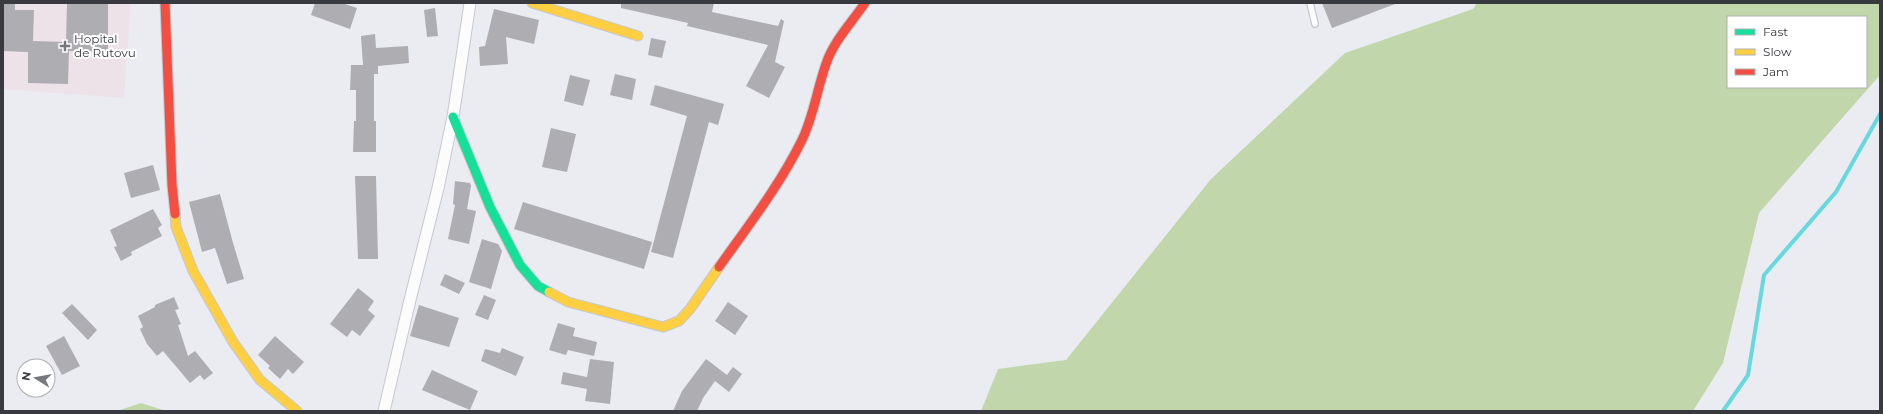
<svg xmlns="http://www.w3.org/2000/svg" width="1883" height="414" font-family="Montserrat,sans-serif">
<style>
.medical{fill:#eee2e9}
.green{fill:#c1d7ab;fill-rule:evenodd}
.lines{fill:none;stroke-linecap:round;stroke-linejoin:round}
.stream{stroke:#68d8e0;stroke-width:4}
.building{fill:#aeadb1}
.lane-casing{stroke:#c6c8cd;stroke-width:8}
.street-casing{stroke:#c6c8cd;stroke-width:13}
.fast-casing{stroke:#c6c8cd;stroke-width:11}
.slow-casing{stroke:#c6c8cd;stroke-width:11}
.jam-casing{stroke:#c6c8cd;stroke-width:11}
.lane{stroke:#fcfcfd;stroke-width:5.5}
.street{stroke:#fcfcfd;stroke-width:11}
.fast{stroke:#16e098;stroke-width:9}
.slow{stroke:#ffcf43;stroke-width:9}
.jam{stroke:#f24e42;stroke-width:9}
.poi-dot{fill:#77787e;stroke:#fff;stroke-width:1.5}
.labels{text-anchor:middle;stroke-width:4;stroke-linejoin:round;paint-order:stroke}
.poi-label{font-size:12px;fill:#393a3f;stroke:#fff;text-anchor:start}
</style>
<rect width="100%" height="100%" fill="#eaecf2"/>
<path class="medical" d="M3,3H131L124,98L3,89Z"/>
<g class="green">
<path d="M1477,3H1880V75L1759,213L1723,363L1693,411H981L998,369L1066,360L1211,179L1345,53L1473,9ZM1728,17H1866V87H1728Z"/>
<path d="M141,403L166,411H117Z"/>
</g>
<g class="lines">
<path class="stream" d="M1723,411L1748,375L1764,275L1836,192L1880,114"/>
</g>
<g class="building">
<path d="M3,3H15V10H34L33,41L66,42L67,3H108V52L69,51L68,84L28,83V52L3,51Z"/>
<path d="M315,3H342L357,8L350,29L311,15Z"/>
<path d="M621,3H714L712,12L778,26L781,19L784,21L775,62L785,67L769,98L746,86L768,45L687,26L688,23L621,8Z"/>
<path d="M1322,3H1395V4L1332,28Z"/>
<path d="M435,8L438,36L427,37L424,10Z"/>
<path d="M494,9L539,20L534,44L506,37L508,64L480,66L479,47L485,46Z"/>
<path d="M375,34L376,48L408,46L409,63L378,66V74H374V121H376V152H353L354,121H356V90H350L351,65H363L361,36Z"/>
<path d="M651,38L666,41L662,58L648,55Z"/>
<path d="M615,74L636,79L632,100L610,95Z"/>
<path d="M570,75L590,80L583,106L564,101Z"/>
<path d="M655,85L724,104L718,125L709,122L673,258L651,252L687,116L650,105Z"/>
<path d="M551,128L576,134L567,172L542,167Z"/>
<path d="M153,165L160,190L131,198L124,173Z"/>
<path d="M355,176H376L378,259H358Z"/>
<path d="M455,181L470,183L471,186L467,209L476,211L469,244L448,239L455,205L453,204Z"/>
<path d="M220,194L233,243L244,279L227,284L215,248L202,252L189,202Z"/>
<path d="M523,202L652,242L644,269L514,229Z"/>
<path d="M153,209L162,225L158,228L162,236L131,252L132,255L121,261L114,247L117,246L110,230Z"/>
<path d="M482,239L498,244L502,251L491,289L469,282Z"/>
<path d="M445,274L465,283L459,294L440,285Z"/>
<path d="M358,288L374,301L368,310L375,316L360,336L352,330L347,337L330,324Z"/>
<path d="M484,295L496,300L488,320L475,315Z"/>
<path d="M174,297L179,309L175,310L181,324L178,325L188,356L195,351L213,373L204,380L200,375L190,383L163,351L157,356L147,344L140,329L143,327L138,316L155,307V305Z"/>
<path d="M728,302L748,316L735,335L715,321Z"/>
<path d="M72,304L97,330L88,340L62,313Z"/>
<path d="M419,305L459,318L449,347L410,336Z"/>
<path d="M558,323L575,328L573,336L597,342L594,356L568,350L566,355L549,350Z"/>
<path d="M64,336L80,366L62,375L46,346Z"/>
<path d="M275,336L304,362L293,374L288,369L280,379L268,368L270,366L258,355Z"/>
<path d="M502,348L524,357L516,376L481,361L485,349L500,353Z"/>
<path d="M590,359L614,362L610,404L585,401L587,389L561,384L563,372L587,377Z"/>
<path d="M706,359L727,375L733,367L742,374L729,392L715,381L703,398L697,411H673L682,391Z"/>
<path d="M432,370L478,391L470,410L422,390Z"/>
</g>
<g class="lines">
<defs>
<path id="lane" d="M1310,3L1315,24"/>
<path id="street" d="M384,411L409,304L438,188L453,117L470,3"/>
<path id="fast" d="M453,117L490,207L520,265L538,286L549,292"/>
<g id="slow">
<path d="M532,3L638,36"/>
<path d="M175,214L176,227L193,271L233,342L260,380L297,411"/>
<path d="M549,292L568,302L663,327L679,321L690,309L719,267"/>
</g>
<g id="jam">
<path d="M165,3L172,185L175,214"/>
<path d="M719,267C748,226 780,185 802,140C814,115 817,89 826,64C833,42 852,22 865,3"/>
</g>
</defs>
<use href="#lane" class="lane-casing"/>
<use href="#street" class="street-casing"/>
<use href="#fast" class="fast-casing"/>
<use href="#slow" class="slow-casing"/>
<use href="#jam" class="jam-casing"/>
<use href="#lane" class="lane"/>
<use href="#street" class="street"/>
<use href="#fast" class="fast"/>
<use href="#slow" class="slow"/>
<use href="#jam" class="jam"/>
</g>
<path class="poi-dot" d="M63 40h4v4h4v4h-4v4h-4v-4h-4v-4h4z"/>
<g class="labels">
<g class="poi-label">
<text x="74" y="43">Hopital<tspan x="74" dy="14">de Rutovu</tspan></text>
</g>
</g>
<rect width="1883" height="414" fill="none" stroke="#393a3f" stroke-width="8"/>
<rect x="1727" y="16" width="140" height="72" fill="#ffffff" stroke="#b0b0b2"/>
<rect x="1735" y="29" width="20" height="6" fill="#16e098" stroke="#b0b0b2"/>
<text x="1763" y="36" font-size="12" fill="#393a3f">Fast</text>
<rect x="1735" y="49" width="20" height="6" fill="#ffcf43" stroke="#b0b0b2"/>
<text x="1763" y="56" font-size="12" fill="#393a3f">Slow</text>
<rect x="1735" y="69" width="20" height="6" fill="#f24e42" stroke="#b0b0b2"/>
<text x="1763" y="76" font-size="12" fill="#393a3f">Jam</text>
<g transform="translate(36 378) rotate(281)"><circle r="19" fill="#ffffff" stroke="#b0b0b2"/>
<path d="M0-3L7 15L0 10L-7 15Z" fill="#77787e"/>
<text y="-6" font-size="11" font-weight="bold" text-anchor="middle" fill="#393a3f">N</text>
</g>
</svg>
